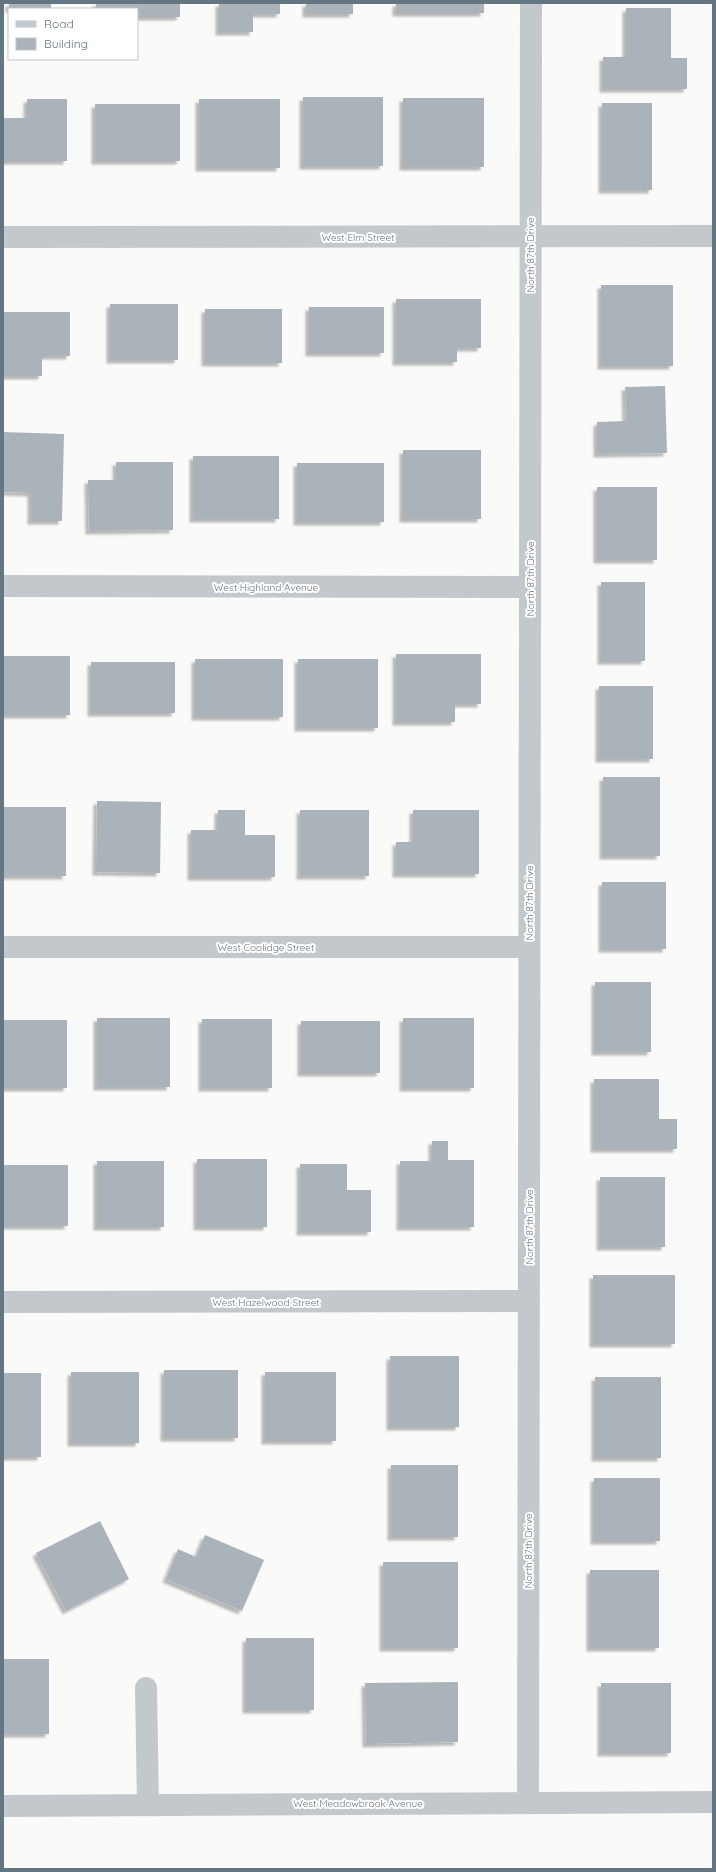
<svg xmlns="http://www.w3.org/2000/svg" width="716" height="1872" font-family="Quicksand,sans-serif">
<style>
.building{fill:#aab3b9;filter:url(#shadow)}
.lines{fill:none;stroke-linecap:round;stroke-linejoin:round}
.street{stroke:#c3c8cc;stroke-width:22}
.labels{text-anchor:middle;stroke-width:4;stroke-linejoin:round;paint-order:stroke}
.street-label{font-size:10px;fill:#657683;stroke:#fff}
</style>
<defs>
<filter id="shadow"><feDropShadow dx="-3.5" dy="3.5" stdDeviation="1" flood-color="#0004"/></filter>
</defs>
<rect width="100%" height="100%" fill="#fafaf8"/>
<g class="building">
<rect x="9" y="3" width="42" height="6"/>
<path d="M96,3H180V17H137V9H96Z"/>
<path d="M219,3H280V14H253V32H219Z"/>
<rect x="306" y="3" width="47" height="11"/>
<rect x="396" y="3" width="88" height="10"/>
<path d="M626,8H671V58H687V89H603V57H626Z"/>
<rect x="303" y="97" width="80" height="69"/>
<rect x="403" y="98" width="81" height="69"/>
<path d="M27,99H67V161H3V118H27Z"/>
<rect x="199" y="99" width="81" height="69"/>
<rect x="602" y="103" width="50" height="87"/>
<rect x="95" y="104" width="85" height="57"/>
<rect x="601" y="285" width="72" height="81"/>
<path d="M396,299H481V348H457V362H396Z"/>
<rect x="110" y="304" width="68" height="56"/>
<rect x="309" y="307" width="75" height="46"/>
<rect x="205" y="309" width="77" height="54"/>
<path d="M3,312H70V356H42V376H3Z"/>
<path d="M665,386L667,453L597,454V422L626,421L625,387Z"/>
<path d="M3,432L64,434L62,521H31V493L3,492Z"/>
<rect x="403" y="450" width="78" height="69"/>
<rect x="193" y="456" width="86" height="63"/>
<path d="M116,462H173V530L89,531L88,480H116Z"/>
<rect x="297" y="463" width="87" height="59"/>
<rect x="597" y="487" width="60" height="73"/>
<rect x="601" y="582" width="44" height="79"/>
<path d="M396,654H481V704H455V722H396Z"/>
<rect x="3" y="656" width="67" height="59"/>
<rect x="195" y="659" width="88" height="58"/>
<rect x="298" y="659" width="80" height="69"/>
<rect x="91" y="662" width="84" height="51"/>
<rect x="599" y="686" width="54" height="73"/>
<rect x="603" y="777" width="57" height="79"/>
<path d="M97,801L161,802L160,873L96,872Z"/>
<rect x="3" y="807" width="63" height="69"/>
<path d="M218,810H245V835H275V877H191V830H218Z"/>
<rect x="300" y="810" width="69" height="66"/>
<path d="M413,810H479V874H396V842H413Z"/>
<rect x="602" y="882" width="64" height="67"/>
<rect x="595" y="982" width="56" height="70"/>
<rect x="97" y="1018" width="73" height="69"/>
<rect x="403" y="1018" width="71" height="70"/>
<rect x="202" y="1019" width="70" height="69"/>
<rect x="3" y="1020" width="64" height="68"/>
<rect x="301" y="1021" width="79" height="52"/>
<path d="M594,1079H659V1119H677V1149H594Z"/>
<path d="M432,1141H448V1160H474V1227H400V1161H432Z"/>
<rect x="197" y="1159" width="70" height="68"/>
<rect x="97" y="1161" width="67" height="66"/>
<path d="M300,1164H347V1190H371V1232H300Z"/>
<rect x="3" y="1165" width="65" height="61"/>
<rect x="600" y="1177" width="65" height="70"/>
<rect x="593" y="1275" width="82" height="69"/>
<rect x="390" y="1356" width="69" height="71"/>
<rect x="164" y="1370" width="74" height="68"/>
<rect x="71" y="1372" width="68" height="71"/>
<rect x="265" y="1372" width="71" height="69"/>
<rect x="3" y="1373" width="38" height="84"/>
<rect x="595" y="1377" width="66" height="81"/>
<rect x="391" y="1465" width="67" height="72"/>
<rect x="594" y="1478" width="66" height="63"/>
<path d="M100,1521L129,1579L66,1611L36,1553Z"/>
<path d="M205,1535L264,1560L242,1611L166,1579L178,1549L196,1557Z"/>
<rect x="383" y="1562" width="75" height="86"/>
<rect x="590" y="1570" width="69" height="78"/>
<rect x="246" y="1638" width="68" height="72"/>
<rect x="3" y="1659" width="46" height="75"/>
<path d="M458,1682V1742L366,1744L365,1683Z"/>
<rect x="601" y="1683" width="70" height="70"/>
</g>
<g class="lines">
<g class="street">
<path d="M3,237L713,236"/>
<path d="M3,586L530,587"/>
<path d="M3,947H529"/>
<path d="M3,1302L529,1301"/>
<path d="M146,1688L148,1804"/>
<path d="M528,1802L531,3"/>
<path d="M3,1806L713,1802"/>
</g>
</g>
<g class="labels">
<g class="street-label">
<text x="358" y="241">West Elm Street</text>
<text transform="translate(530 255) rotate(-90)" y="4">North 87th Drive</text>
<text transform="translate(530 579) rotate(-90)" y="4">North 87th Drive</text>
<text x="266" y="591">West Highland Avenue</text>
<text transform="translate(529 903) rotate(-90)" y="4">North 87th Drive</text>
<text x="266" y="951">West Coolidge Street</text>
<text transform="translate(529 1227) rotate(-90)" y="4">North 87th Drive</text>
<text x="266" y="1306">West Hazelwood Street</text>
<text transform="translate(528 1551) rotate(-90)" y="4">North 87th Drive</text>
<text x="358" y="1807">West Meadowbrook Avenue</text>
</g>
</g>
<rect width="716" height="1872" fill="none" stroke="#657683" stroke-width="8"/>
<rect x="8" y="8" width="130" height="52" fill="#ffffff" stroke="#c1c8cd"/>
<rect x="16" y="21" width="20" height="6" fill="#c3c8cc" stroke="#c1c8cd"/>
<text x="44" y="28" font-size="12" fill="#657683">Road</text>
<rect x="16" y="38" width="20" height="12" fill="#aab3b9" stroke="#c1c8cd"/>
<text x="44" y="48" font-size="12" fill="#657683">Building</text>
</svg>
